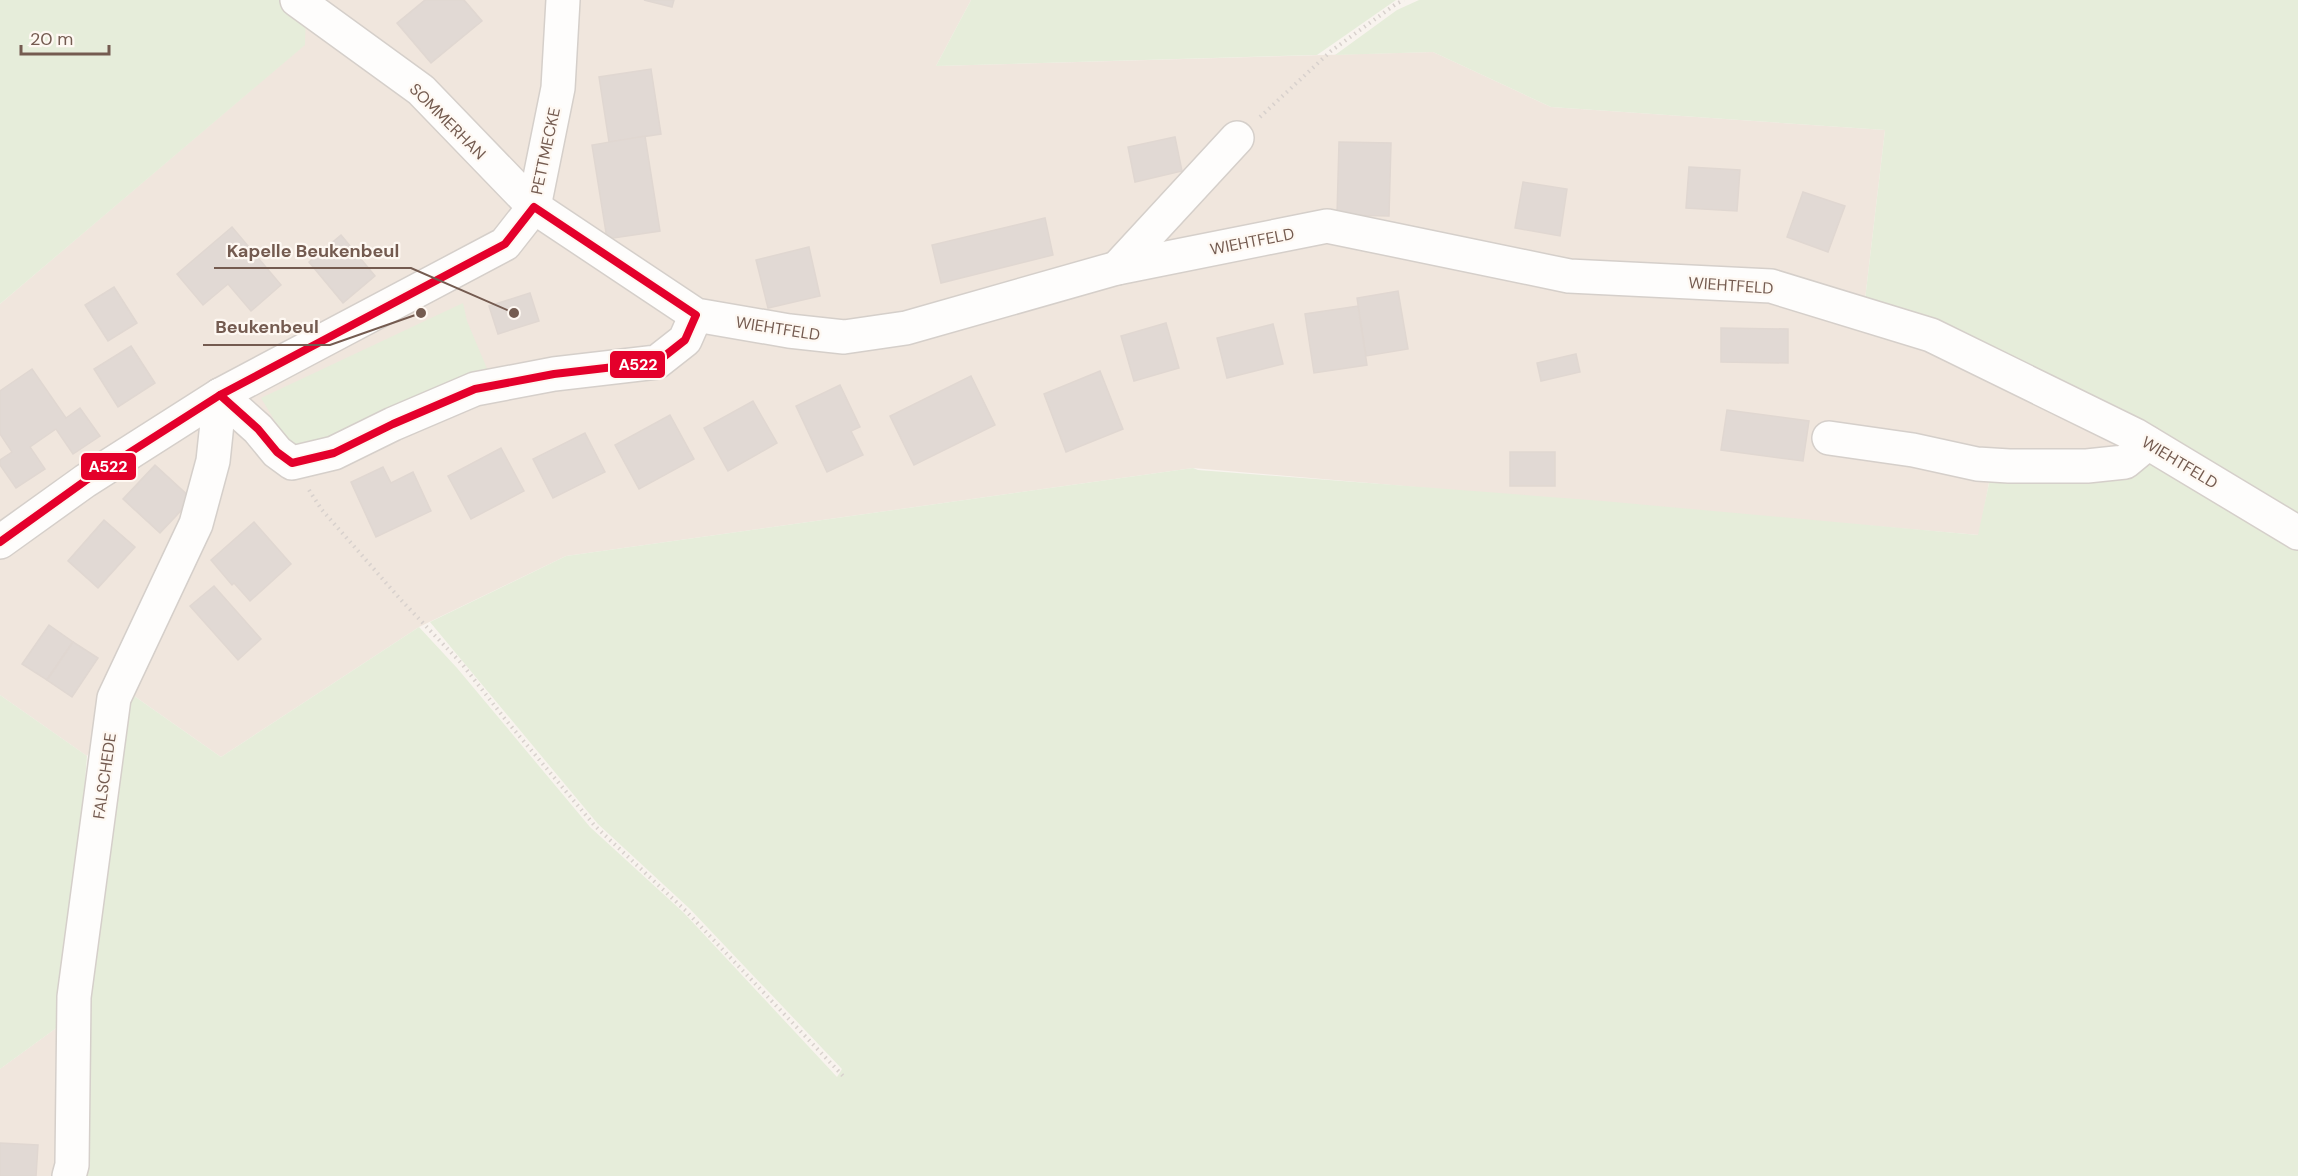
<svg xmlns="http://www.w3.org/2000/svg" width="2298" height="1176" font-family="'DM Sans',sans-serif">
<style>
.residential{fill:#f0e6dd}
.green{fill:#e6edda}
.building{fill:#e1d9d4;stroke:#e0d7d1;stroke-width:1.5}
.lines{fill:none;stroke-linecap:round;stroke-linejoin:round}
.minor-casing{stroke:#d5cfca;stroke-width:36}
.path{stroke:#d8d1cd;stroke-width:4;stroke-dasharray:1.5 4.5;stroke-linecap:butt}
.minor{stroke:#fefdfc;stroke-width:33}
.bus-1-casing{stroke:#fef8f2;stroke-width:12}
.bus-1{stroke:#e4002b;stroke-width:8}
.labels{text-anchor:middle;stroke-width:4.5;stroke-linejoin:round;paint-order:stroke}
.street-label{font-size:16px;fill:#745b50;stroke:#fef8f2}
.leader{fill:none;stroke:#745b50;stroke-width:2}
.callout-dot{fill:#745b50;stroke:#fef8f2;stroke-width:2}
.callout-label{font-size:18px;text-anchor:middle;font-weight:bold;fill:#745b50;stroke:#fef8f2;stroke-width:4.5;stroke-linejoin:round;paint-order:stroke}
.line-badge{stroke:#fef8f2;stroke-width:2}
.badge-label{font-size:16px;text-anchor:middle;font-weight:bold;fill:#fff}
</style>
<rect width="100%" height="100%" fill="#f8f3ee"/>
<g class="residential">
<path d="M307,0H971L936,66L1433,52L1551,107L1885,130L1864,308L2132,445L2126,456L1994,457L1979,535L1193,468L566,556L419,627L221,757L127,691L87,756L0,695V304L304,45Z"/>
<path d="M66,1021V1176H0V1069Z"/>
</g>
<g class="green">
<path d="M0,0H289L306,12L305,45L0,304Z"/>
<path d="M971,0H1396L1317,55L936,66Z"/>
<path d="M1419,0H2298V522L1864,308L1885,130L1551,107L1433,52L1335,55L1397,10Z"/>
<path d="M463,303L467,321L488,371L313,447H295L287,441L261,398Z"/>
<path d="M2157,455L2298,542V1176H85L80,997L127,691L221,757L419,627L457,668L590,827L684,913L837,1077L842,1069L690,909L598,824L430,622L566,556L1193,468L1198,470L1603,501L1978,535L1991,474Z"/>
<path d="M0,695L87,756L66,1021L0,1069Z"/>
</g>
<g class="building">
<path d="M425,0H464L482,21L431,63L397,23Z"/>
<path d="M644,0H674L672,7Z"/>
<path d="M651,69L661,134L609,142L599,77Z"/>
<path d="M645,136L660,231L607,239L592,145Z"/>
<path d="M1175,137L1182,171L1135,182L1128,147Z"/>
<path d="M1339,142L1391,143L1389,216L1337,215Z"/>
<path d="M1689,167L1740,170L1737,211L1686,208Z"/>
<path d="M1523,182L1567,189L1560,236L1515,228Z"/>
<path d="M1803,192L1845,206L1828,252L1787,237Z"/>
<path d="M1045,218L1053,255L941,283L932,245Z"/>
<path d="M232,227L281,285L251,311L228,284L203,305L177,274Z"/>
<path d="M341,235L375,276L343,303L309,262Z"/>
<path d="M809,247L820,296L768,308L756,260Z"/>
<path d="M114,287L137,323L108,341L85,305Z"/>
<path d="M1398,291L1408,349L1366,356L1357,298Z"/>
<path d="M530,293L539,321L498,334L489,306Z"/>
<path d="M1358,306L1367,365L1314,373L1305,314Z"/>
<path d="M1166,323L1179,368L1134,381L1121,336Z"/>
<path d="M1273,324L1283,364L1227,378L1217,338Z"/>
<path d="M1721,328L1788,329V363L1721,362Z"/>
<path d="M131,346L155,383L118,407L94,369Z"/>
<path d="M1576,354L1580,372L1541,381L1537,363Z"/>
<path d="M32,369L66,418L80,408L100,436L73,454L56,429L30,447L45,469L16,488L0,465V460L12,452L0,434V391Z"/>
<path d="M1100,371L1123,429L1066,452L1044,394Z"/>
<path d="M971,376L995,425L914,465L890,416Z"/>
<path d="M840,385L860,427L851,431L863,455L827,472L796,406Z"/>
<path d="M753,401L777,443L728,471L704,428Z"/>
<path d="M1727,410L1809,421L1803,461L1721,450Z"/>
<path d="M670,415L694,459L639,489L615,445Z"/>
<path d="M585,433L605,472L553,498L533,459Z"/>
<path d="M501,448L524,491L471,519L448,476Z"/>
<rect x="1510" y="452" width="45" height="34"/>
<path d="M155,465L192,499L160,533L123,499Z"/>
<path d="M383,467L391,483L413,472L431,511L376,537L351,482Z"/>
<path d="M104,520L135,547L98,588L68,561Z"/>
<path d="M254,522L291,564L250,601L234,583L232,585L211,560Z"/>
<path d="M214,586L261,639L238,660L190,606Z"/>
<path d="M49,625L73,642L47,680L22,664Z"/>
<path d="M73,642L98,658L72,697L47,680Z"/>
<path d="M0,1143L38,1145L36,1176H0Z"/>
</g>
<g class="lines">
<defs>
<g id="minor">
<path d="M297,0L421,90L534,207L696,315L789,331L844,337L906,328L1117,268L1327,226L1569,276L1771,286L1931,335L2135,435L2298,533"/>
<path d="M1117,268L1237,138"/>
<path d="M220,395L258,429L277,452L292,463L334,453L393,424L475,389L554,374L657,362L685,340L696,315"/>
<path d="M1829,438L1913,450L1977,464L2009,466H2087L2125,462L2148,443"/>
<path d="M0,542L85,481L220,395L505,244L534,207L558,88L563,0"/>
<path d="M69,1176L72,1165L74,997L114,698L196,524L213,461L220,395"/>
</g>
</defs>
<use href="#minor" class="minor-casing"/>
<g class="path">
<path d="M1260,117L1331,51L1396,4L1404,0"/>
<path d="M309,490L322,510L402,601L462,664L505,719L595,826L686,911L845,1078"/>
</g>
<use href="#minor" class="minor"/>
<defs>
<g id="bus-1">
<path d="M534,207L696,315L685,340L657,362L554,374L475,389L393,424L334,453L292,463L277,452L258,429L220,395L505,244Z"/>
<path d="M0,542L85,481L220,395"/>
</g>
</defs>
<use href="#bus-1" class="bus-1-casing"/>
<use href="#bus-1" class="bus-1"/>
</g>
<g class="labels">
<g class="street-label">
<text transform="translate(448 121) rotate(45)" y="6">SOMMERHAN</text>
<text transform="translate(545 151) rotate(-78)" y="6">PETTMECKE</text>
<text transform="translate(1252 241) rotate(-11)" y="6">WIEHTFELD</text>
<text transform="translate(1731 285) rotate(4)" y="6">WIEHTFELD</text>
<text transform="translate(778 328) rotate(9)" y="6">WIEHTFELD</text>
<text transform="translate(2180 462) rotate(31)" y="6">WIEHTFELD</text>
<text transform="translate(104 776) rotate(-82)" y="6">FALSCHEDE</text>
</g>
</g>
<path class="leader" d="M514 313L411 268H214M421 313L330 345H203"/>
<g class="callout-dot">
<circle cx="514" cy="313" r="6"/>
<circle cx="421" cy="313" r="6"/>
</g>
<g class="callout-label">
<text x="313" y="257">Kapelle Beukenbeul</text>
<text x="267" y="333">Beukenbeul</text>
</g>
<g class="line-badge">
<rect x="609" y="350" width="57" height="29" rx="6" fill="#e4002b"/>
<rect x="80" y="452" width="57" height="29" rx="6" fill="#e4002b"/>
</g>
<g class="badge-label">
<text x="638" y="370">A522</text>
<text x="108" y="472">A522</text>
</g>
<path d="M21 45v9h88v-9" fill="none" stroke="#745b50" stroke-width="3"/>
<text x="30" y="45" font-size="18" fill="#745b50" stroke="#fef8f2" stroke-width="4.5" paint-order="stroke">20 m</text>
</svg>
